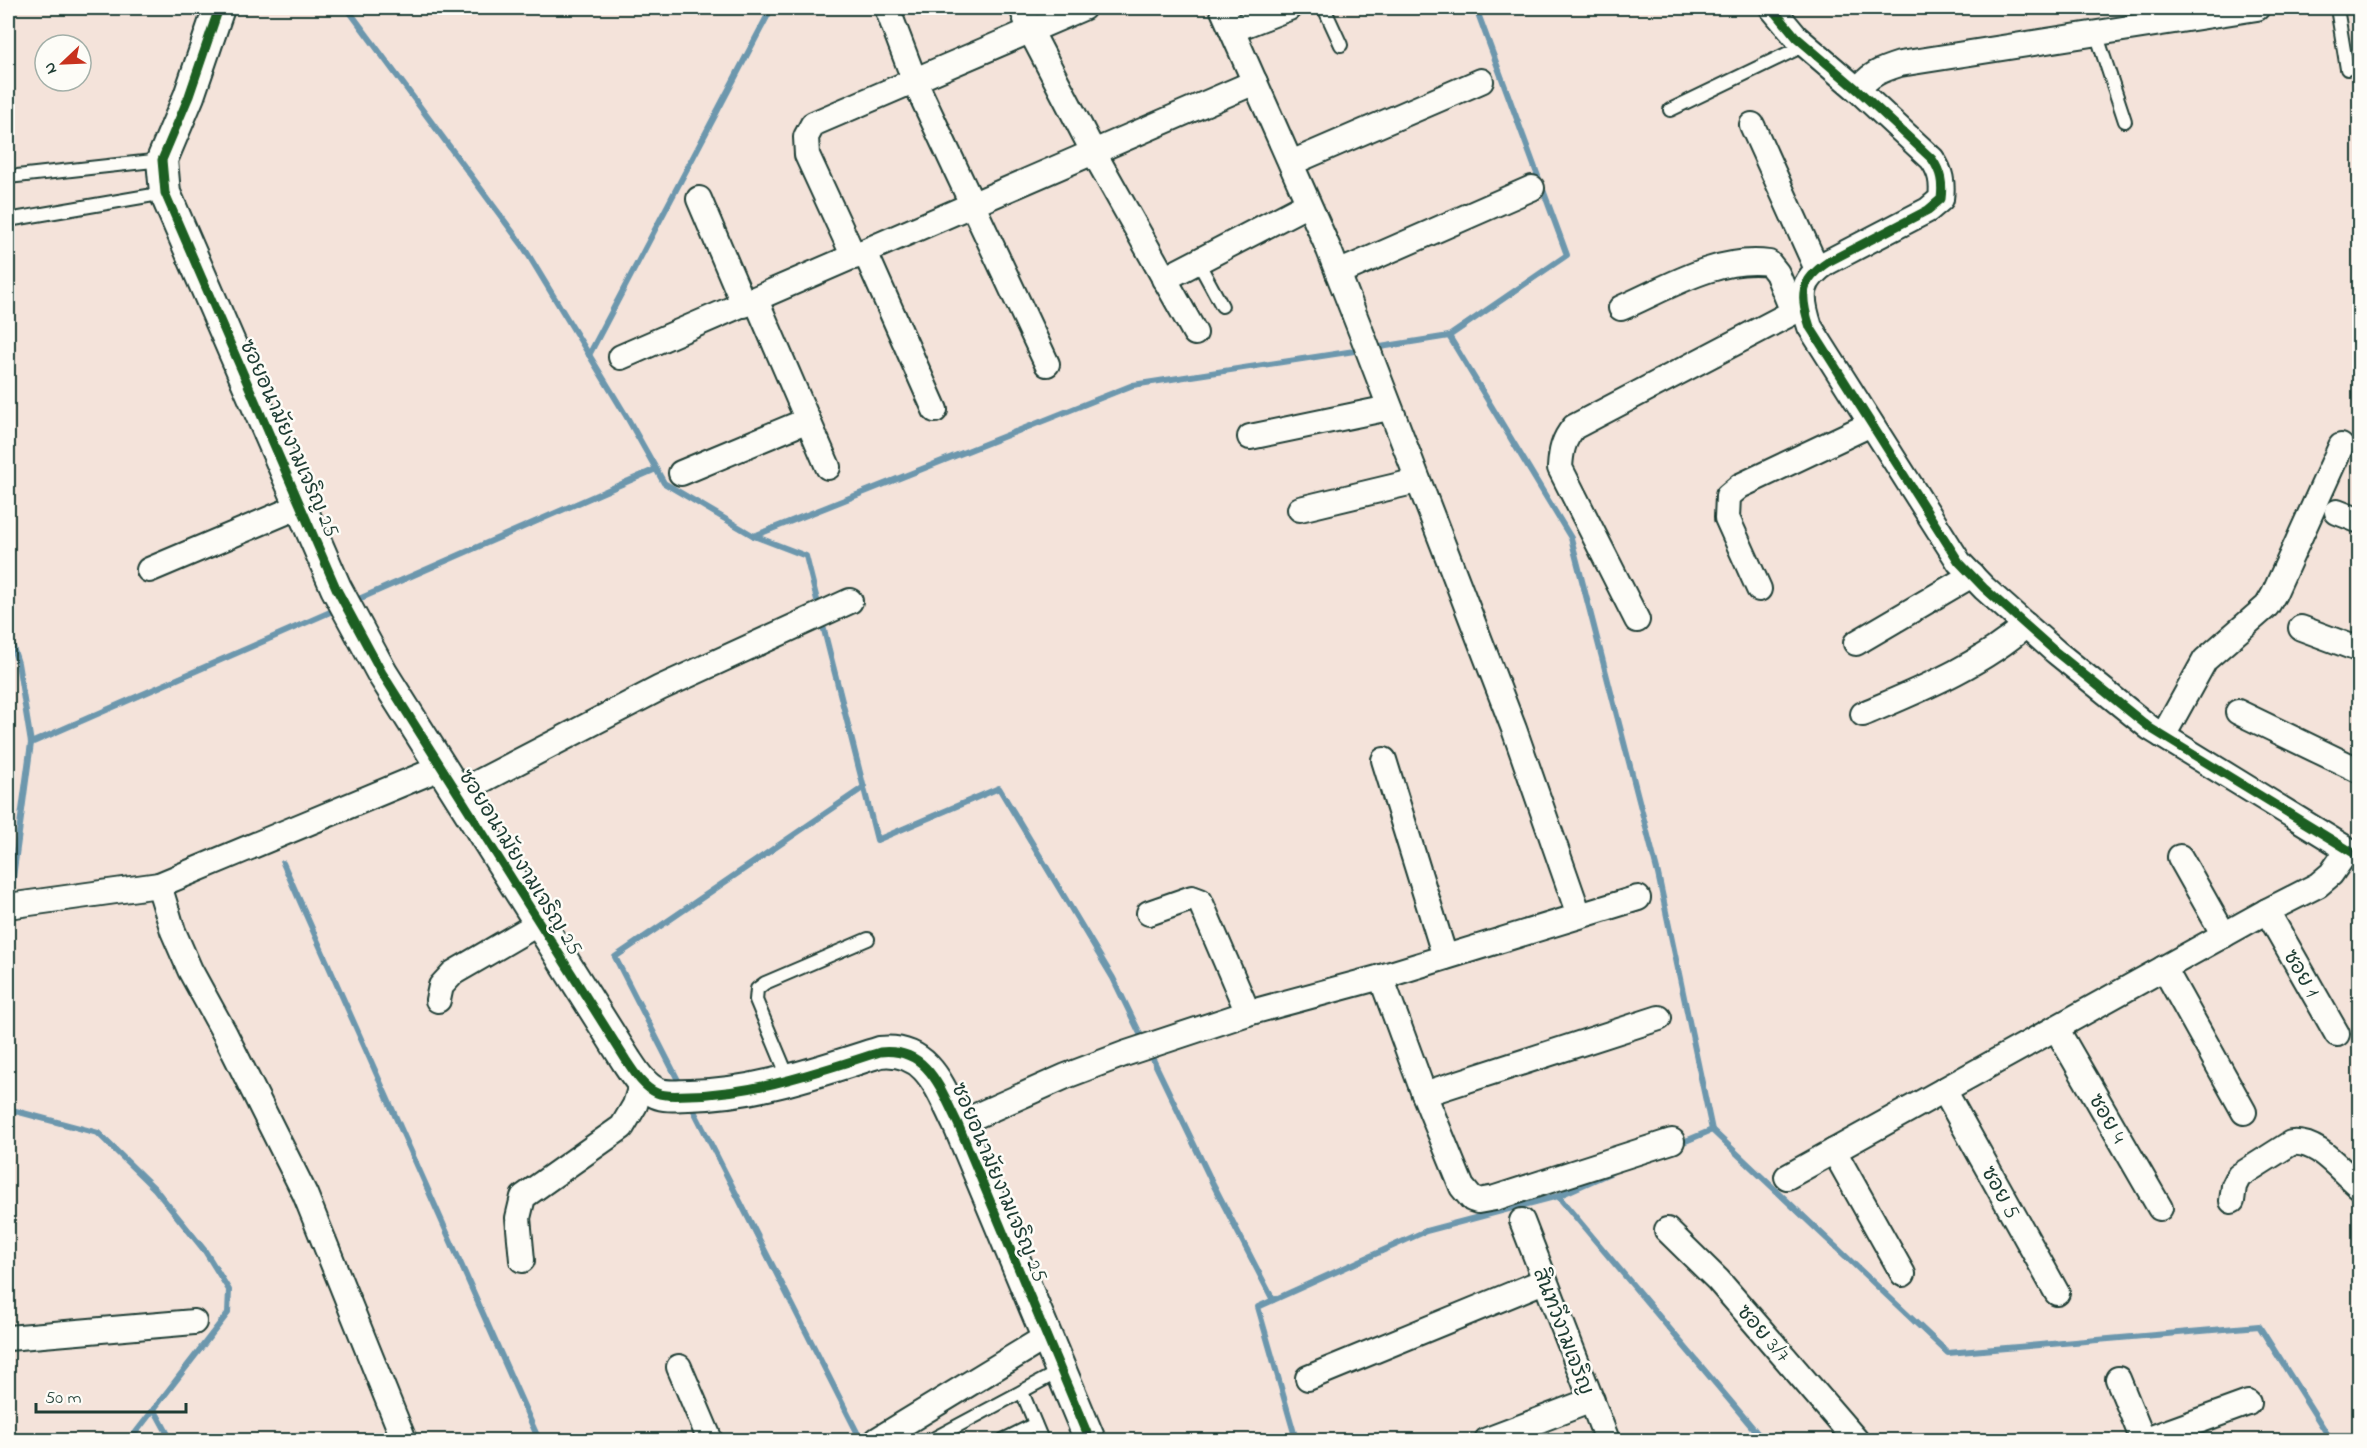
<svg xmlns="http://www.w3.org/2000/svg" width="2367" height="1448" font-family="'Indie Flower','Playpen Sans Thai',sans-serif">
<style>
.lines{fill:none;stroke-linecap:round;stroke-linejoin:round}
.stream{stroke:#6c97ad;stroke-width:6}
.service-casing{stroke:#1f3d34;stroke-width:16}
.minor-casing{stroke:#1f3d34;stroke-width:28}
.tertiary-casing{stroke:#1f3d34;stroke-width:34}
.service{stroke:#fdfcf7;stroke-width:12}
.minor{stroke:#fdfcf7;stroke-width:24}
.tertiary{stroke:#fdfcf7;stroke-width:30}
.cycleway-casing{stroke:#fdfcf7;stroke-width:13}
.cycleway{stroke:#1b5e20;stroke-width:9}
.labels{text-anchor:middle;stroke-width:5;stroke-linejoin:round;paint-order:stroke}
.street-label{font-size:21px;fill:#1f3d34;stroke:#fdfcf7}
</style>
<rect width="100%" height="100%" fill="#f4e3da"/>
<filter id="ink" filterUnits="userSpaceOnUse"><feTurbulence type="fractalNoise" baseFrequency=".0167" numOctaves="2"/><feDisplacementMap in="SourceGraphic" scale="12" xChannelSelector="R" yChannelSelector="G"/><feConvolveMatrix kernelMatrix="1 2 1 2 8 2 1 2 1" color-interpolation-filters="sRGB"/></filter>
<g filter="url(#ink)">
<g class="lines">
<g class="stream">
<path d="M347,8L523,246L628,419L664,483L754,536"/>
<path d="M1449,336L1571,538L1658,874L1712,1130L1948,1353L2259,1326L2331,1440"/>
<path d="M1374,348L1449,336L1567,255L1476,8"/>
<path d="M589,355L770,11V8"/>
<path d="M352,602L656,469"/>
<path d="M819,608L806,556L754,536L1133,385L1361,350"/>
<path d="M821,618L877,840L999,788L1113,978L1144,1042"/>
<path d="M8,632L18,663L31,743L10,900"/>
<path d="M31,743L337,609"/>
<path d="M283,863L539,1440"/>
<path d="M1149,1051L1212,1182L1273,1300"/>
<path d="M681,1086L615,957L864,787"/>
<path d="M690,1103L861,1440"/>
<path d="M8,1109L98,1133L155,1189L205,1251L229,1290L228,1313L130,1440"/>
<path d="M1676,1145L1712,1130"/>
<path d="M1558,1196L1763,1440"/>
<path d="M154,1409L171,1440"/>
<path d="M1296,1440L1258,1307L1426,1231L1558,1196L1612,1172"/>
</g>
<defs>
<g id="service">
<path d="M1324,8L1341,45"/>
<path d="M2149,8L2152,24"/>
<path d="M2337,8L2347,69"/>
<path d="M2096,33L2125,121"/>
<path d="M1670,110L1805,45"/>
<path d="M8,177L162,160"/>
<path d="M8,220L165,193"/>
<path d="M1198,262L1222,306"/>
<path d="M789,1079L756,1000L757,989L765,983L868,939"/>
<path d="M1022,1392L1042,1440"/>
<path d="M931,1440L1060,1371"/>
<path d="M1003,1440L1035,1424"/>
</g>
<g id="minor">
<path d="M887,8L915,82L1047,364"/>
<path d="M1022,8L1030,30L1094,153L1195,333"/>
<path d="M1222,8L1329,250L1358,324L1514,729L1579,915"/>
<path d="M1772,8L1796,37L1859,91L1932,159C1941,172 1943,183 1941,199L1928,210L1828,262C1799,281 1800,296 1810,327L1959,562L1984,588L2056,652L2150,728L2360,857"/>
<path d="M1232,30L1289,8"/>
<path d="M1859,91C1866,75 1884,69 1900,64L2257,8"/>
<path d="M1752,125L1817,269"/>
<path d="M1291,163L1481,81"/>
<path d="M699,199L744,305"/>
<path d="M865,252L935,410"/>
<path d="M854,257L807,155L806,137L813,124L1083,8"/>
<path d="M1338,273L1532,188"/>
<path d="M1164,279L1308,204"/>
<path d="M756,300L828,467"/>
<path d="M1621,308C1667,288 1717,256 1769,263L1777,273L1793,312"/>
<path d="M621,357L1255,82"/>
<path d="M1250,437L1389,408"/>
<path d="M681,473L808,420"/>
<path d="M1300,509L1417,481"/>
<path d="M2337,512L2360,521"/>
<path d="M149,570L300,506"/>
<path d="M1759,589L1727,518L1728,496L1740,486L1871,424"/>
<path d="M1637,620L1560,468C1561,451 1563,440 1574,427L1803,307"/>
<path d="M2301,628L2360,650"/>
<path d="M1856,643L1972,575"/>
<path d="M2238,712L2360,771"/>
<path d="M1863,714C1919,690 1980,666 2026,625"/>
<path d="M2163,736L2205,660L2267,606L2274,594L2341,446"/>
<path d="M1384,760L1445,957"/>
<path d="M456,794L660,688L850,601"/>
<path d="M2180,857L2224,935"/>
<path d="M159,885L173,931L190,970L225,1034L305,1194L404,1440"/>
<path d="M8,906L159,885L440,768"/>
<path d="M2267,911L2337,1034"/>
<path d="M1149,913L1192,898L1200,901L1248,1013"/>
<path d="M2164,968L2244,1112"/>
<path d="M1381,977L1424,1094L1462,1187L1472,1199L1478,1201L1495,1198L1672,1141"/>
<path d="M438,1000L441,986L453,973L539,923"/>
<path d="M2056,1028L2160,1208"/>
<path d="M1944,1090L2057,1293"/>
<path d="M1424,1094L1659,1018"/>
<path d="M958,1124L1066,1076L1124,1054L1248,1013L1381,977L1638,898"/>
<path d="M1834,1151L1903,1274"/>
<path d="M1787,1177L2267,911L2318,885L2331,874L2347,851"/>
<path d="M2232,1201L2234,1186L2239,1176L2291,1143C2318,1139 2340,1171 2360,1187"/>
<path d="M1522,1221L1607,1440"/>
<path d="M1667,1230L1718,1280L1856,1440"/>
<path d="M522,1260L518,1218L523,1197L622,1127L635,1105L642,1082"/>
<path d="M8,1338L194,1322"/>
<path d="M679,1367L710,1440"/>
<path d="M1308,1378L1544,1281"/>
<path d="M2118,1379L2143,1440"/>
<path d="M877,1440L1046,1337"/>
<path d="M1487,1440L1592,1400"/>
<path d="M2146,1440L2248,1403"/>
</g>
<path id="tertiary" d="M219,8L189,96L162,160L165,193L336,588L382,673L626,1060C634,1072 643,1087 657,1093C666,1097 679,1095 689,1095C756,1094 816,1072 880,1052C928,1047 940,1088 958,1124L1090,1440"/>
</defs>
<use href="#service" class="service-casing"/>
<use href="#minor" class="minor-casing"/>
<use href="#tertiary" class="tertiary-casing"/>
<use href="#service" class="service"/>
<use href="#minor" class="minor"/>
<use href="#tertiary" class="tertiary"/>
<defs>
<g id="cycleway">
<path d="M219,8L189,96L162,160L165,193L336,588L382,673L626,1060C634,1072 643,1087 657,1093C666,1097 679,1095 689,1095C756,1094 816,1072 880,1052C928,1047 940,1088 958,1124L1090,1440"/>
<path d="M1772,8L1796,37L1859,91L1932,159C1941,172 1943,183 1941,199L1928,210L1828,262C1799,281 1800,296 1810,327L1959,562L1984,588L2056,652L2150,728L2360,857"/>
</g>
</defs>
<use href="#cycleway" class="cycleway-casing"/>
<use href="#cycleway" class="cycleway"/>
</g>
</g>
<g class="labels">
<g class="street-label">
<text transform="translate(290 438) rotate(66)" y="7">ซอยอนามัยงามเจริญ 25</text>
<text transform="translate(521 862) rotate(58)" y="7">ซอยอนามัยงามเจริญ 25</text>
<text transform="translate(2302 973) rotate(60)" y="7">ซอย 1</text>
<text transform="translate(2108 1118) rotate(60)" y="7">ซอย 4</text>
<text transform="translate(1000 1182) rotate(67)" y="7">ซอยอนามัยงามเจริญ 25</text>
<text transform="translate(2001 1192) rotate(61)" y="7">ซอย 5</text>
<text transform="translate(1564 1331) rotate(69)" y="7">สินทวีงามเจริญ</text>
<text transform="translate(1764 1333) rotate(49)" y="7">ซอย 3/7</text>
</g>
</g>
<rect width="2367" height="1448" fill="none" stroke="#fdfcf7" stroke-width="30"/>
<rect x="15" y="15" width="2337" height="1418" fill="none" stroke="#1f3d34" stroke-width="2" filter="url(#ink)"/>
<g transform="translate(63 63) rotate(247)"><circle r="28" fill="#fdfcf7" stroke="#a4b0a9" stroke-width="1.5"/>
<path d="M0-4.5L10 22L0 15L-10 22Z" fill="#c8321e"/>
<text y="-9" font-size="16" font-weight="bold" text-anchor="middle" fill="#1f3d34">N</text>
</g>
<path d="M36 1403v9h150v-9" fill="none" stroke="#1f3d34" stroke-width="3"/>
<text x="45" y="1403" font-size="18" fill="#1f3d34" stroke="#fdfcf7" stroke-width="4.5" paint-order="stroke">50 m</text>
</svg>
